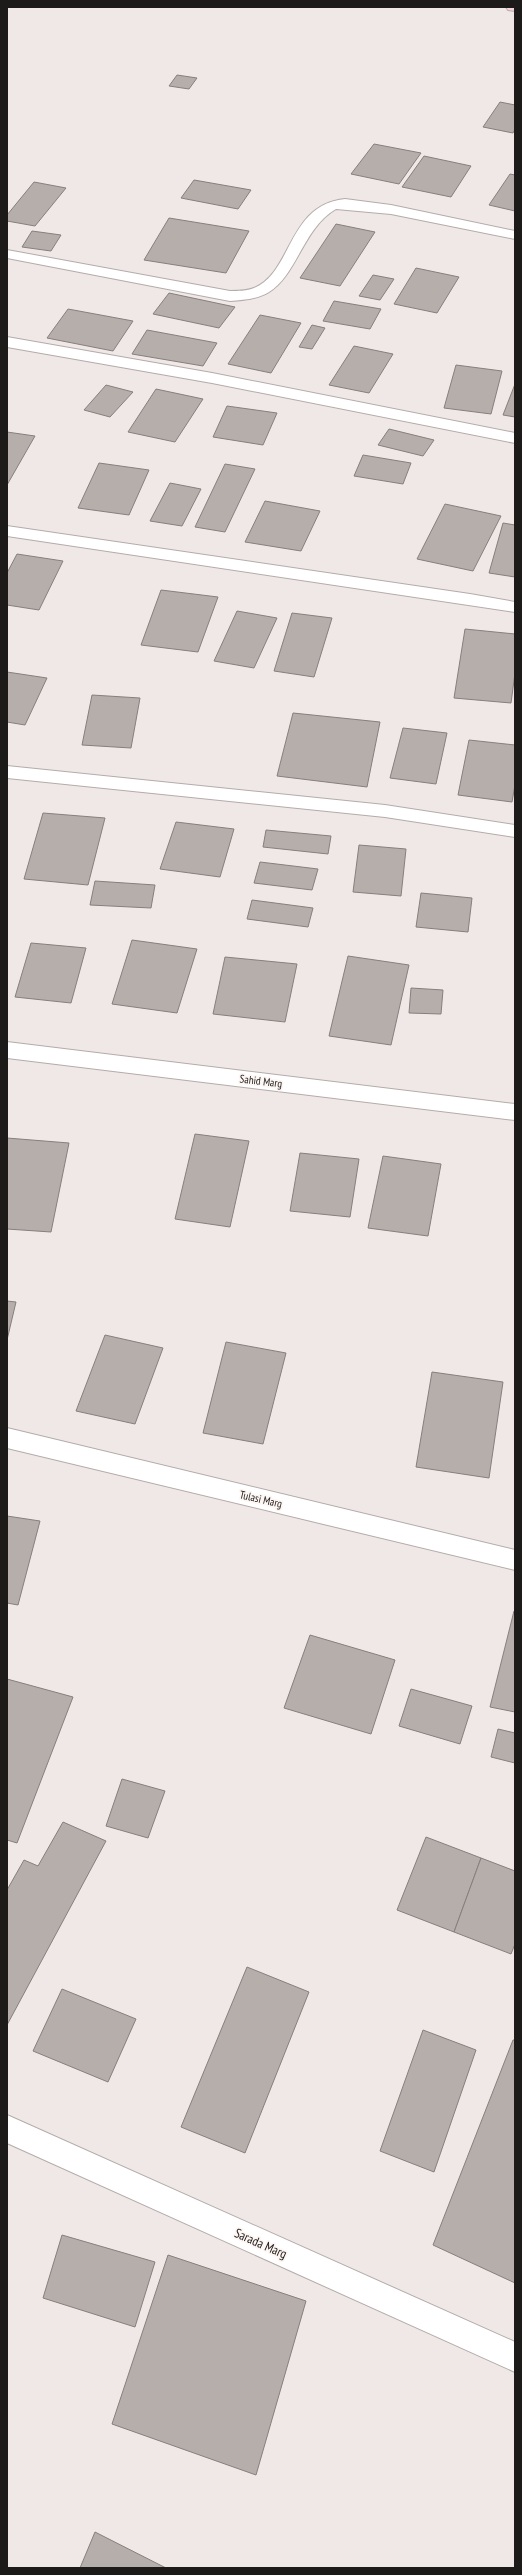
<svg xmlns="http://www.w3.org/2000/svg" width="522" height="2575" font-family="'PT Sans Narrow',sans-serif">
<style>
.building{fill:#b5aeab;stroke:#867f7d}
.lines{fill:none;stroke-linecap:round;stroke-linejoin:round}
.street-casing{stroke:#b3acaa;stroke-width:2}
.secondary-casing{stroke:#b3acaa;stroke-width:2}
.street{fill:#fff;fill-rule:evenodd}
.secondary{fill:#f9d1da;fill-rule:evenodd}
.labels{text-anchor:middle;stroke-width:3.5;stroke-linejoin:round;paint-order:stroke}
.street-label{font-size:11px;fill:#1d1b1a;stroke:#fdf6f3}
.near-street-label{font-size:13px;fill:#1d1b1a;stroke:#fdf6f3}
</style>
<rect width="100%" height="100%" fill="#f0e8e6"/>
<g class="building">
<path d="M177,75L197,78L189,89L169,86Z"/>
<path d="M500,102L515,105V129L513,133L483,127Z"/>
<path d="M374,144L421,153L399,184L351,174Z"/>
<path d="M424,156L471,166L451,197L402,187Z"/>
<path d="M510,174L515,175V211L489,205Z"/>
<path d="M194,180L251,190L238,209L181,198Z"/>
<path d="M34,182L66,188L35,226L7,221V215Z"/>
<path d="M169,218L249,231L226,273L144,260Z"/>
<path d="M336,224L375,232L340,286L300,278Z"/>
<path d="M32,231L61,235L51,251L22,247Z"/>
<path d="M416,268L459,277L437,313L394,304Z"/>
<path d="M373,275L394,279L380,300L359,296Z"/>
<path d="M169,293L235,307L219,328L153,314Z"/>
<path d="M334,301L381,309L370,329L323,321Z"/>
<path d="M68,309L133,321L113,351L47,338Z"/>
<path d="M260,315L301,323L271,373L228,364Z"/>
<path d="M312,325L325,328L312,349L299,347Z"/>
<path d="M147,330L217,343L203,366L132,354Z"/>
<path d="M354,346L393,354L369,393L329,385Z"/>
<path d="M456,365L502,371L491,414L444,408Z"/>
<path d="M515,384V417L503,415Z"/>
<path d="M106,385L133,392L110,417L84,410Z"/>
<path d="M156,389L203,399L175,442L128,432Z"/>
<path d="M227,406L277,413L263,445L213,437Z"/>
<path d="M389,429L434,440L423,456L378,445Z"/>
<path d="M7,432L35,436L7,485Z"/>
<path d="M363,455L411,463L403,484L354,476Z"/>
<path d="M99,463L149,470L129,515L78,508Z"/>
<path d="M225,464L255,469L225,532L195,527Z"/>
<path d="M170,483L201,489L182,526L150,521Z"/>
<path d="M265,501L320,511L301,551L245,542Z"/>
<path d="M445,504L501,516L473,571L417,559Z"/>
<path d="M503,523L515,525V577L489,573Z"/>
<path d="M17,554L63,561L39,610L7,605V573Z"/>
<path d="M161,590L218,597L198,652L141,645Z"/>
<path d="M237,611L277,618L254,668L214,661Z"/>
<path d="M292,613L332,618L314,677L274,671Z"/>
<path d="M465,629L515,634V673L511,703L454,698Z"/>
<path d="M7,672L47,678L25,725L7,722Z"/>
<path d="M92,695L140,698L131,748L82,745Z"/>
<path d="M293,713L380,722L367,787L277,776Z"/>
<path d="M403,728L447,733L436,784L390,778Z"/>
<path d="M469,740L515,745V785L512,802L458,795Z"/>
<path d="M43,813L105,818L88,885L24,879Z"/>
<path d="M176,822L234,829L220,877L160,869Z"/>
<path d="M266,830L331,836L328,854L263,847Z"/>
<path d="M359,845L406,849L401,896L353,892Z"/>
<path d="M260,862L318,869L312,890L254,883Z"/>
<path d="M95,881L155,885L151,908L90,905Z"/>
<path d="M421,893L472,898L468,932L416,927Z"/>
<path d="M252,900L313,908L308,927L247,919Z"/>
<path d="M132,940L197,949L177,1013L112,1004Z"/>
<path d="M31,943L86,948L71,1003L15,997Z"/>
<path d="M348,956L409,965L391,1045L329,1036Z"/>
<path d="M225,957L297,964L285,1022L213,1014Z"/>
<path d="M411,988L443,990L441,1014L409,1013Z"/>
<path d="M195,1134L249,1141L230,1227L175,1219Z"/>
<path d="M7,1138L69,1143L51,1232L7,1229Z"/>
<path d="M300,1153L359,1159L350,1217L290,1211Z"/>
<path d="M383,1156L441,1164L428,1236L368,1228Z"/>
<path d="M7,1301L16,1302L7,1340Z"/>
<path d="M105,1335L163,1348L135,1424L76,1411Z"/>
<path d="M226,1342L286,1353L263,1444L203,1433Z"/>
<path d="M432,1372L503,1382L489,1478L416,1467Z"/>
<path d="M7,1516L40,1521L18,1605L7,1603Z"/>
<path d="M514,1611H515V1712L490,1707Z"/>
<path d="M310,1635L395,1660L371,1734L284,1708Z"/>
<path d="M7,1679L73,1697L17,1843L7,1840Z"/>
<path d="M411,1689L472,1706L460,1744L399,1726Z"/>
<path d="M498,1729L515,1733V1763L491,1757Z"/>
<path d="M122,1779L165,1791L148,1838L106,1826Z"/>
<path d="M63,1822L106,1841L7,2025V1890L24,1860L38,1866Z"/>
<path d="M426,1837L481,1858L454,1932L397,1910Z"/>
<path d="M481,1858L515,1871V1944L511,1954L454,1932Z"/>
<path d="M247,1967L309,1992L245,2153L181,2127Z"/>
<path d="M62,1989L136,2019L108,2082L33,2051Z"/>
<path d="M423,2030L476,2050L434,2172L380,2151Z"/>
<path d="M513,2040H515V2283L433,2245Z"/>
<path d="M62,2235L155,2262L135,2327L43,2298Z"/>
<path d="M168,2255L306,2301L256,2475L112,2424Z"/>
<path d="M95,2532L166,2568H80Z"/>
</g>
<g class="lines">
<defs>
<g id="street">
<path d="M345,199L391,205L515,231V239L391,214L336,209C303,228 297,275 269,292C258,299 243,300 230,301L7,258V250L230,291C238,291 247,291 254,288C293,272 287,205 345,199Z"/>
<path d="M7,337L212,373L515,433V443L212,383L7,347Z"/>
<path d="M7,526L470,594L515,602V612L7,536Z"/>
<path d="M7,766L385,805L515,825V837L385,817L7,778Z"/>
<path d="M7,1042L515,1104V1120L7,1058Z"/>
<path d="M7,1428L515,1550V1570L7,1448Z"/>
<path d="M7,2115L515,2342V2372L7,2143Z"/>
</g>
<path id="secondary" d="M506,7H515V11L508,10Z"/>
</defs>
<use href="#street" class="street-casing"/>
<use href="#secondary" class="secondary-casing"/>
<use href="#street" class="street"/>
<use href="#secondary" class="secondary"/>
</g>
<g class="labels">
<g class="street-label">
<text transform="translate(261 1081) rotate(7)" y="4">Sahid Marg</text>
<text transform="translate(261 1499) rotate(13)" y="4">Tulasi Marg</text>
</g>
<g class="near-street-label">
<text transform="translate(261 2243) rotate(24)" y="5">Sarada Marg</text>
</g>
</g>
<rect width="522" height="2575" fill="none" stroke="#1d1b1a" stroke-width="16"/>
</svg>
